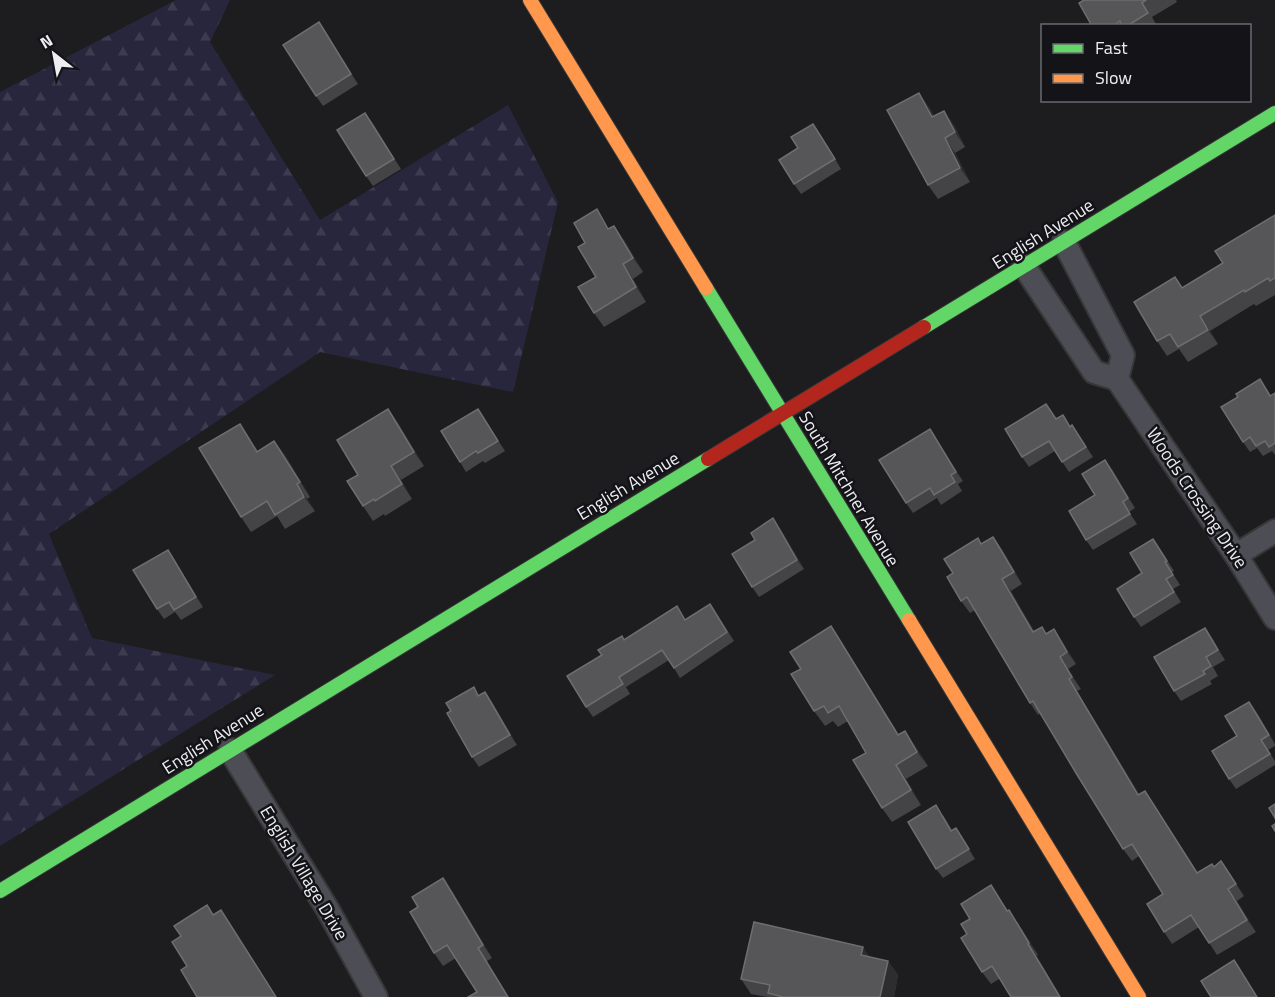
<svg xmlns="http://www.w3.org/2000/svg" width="1275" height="997" font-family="'Titillium Web',sans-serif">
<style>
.forest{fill:url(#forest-firs)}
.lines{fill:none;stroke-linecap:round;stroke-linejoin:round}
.street-casing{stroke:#373738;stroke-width:26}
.fast-casing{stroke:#373738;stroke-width:16}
.slow-casing{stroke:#373738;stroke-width:16}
.jam-casing{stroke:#373738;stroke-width:16}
.street{stroke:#4d4d56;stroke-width:22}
.fast{stroke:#63d668;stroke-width:14}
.slow{stroke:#ff974d;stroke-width:14}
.jam{stroke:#b3261e;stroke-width:14}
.wall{fill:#444446}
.shaded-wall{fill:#2d2d2f}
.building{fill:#565658;stroke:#6e6e70;stroke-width:1.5}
.labels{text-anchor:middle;stroke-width:5;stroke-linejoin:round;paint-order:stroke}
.street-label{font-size:18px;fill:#edeef1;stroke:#131318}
</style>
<defs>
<pattern id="forest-firs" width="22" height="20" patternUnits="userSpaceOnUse" patternTransform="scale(1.5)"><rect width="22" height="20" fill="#27263c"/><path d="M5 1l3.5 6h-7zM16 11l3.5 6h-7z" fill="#3c3b4f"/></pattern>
</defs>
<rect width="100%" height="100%" fill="#1d1d20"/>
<path class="forest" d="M176,0H230L210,42L320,220L508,105L558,202L513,392L320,352L49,534L92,638L275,675L0,846V92Z"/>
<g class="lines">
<defs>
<g id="street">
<path d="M1064,242L1123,355L1117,379"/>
<path d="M1024,266L1094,372L1117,379L1236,555L1275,618"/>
<path d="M1236,555L1275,531"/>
<path d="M230,750L328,910L376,997"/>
</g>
<g id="fast">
<path d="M706,288L909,620"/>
<path d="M924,327L1275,113"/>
<path d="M0,891L708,459"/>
</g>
<g id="slow">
<path d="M530,0L706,288"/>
<path d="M909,620L1139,997"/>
</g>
<path id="jam" d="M708,459L924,327"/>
</defs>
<use href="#street" class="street-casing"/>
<use href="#fast" class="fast-casing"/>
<use href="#slow" class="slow-casing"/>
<use href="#jam" class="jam-casing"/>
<use href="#street" class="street"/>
<use href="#fast" class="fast"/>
<use href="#slow" class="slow"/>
<use href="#jam" class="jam"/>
</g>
<g class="wall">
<path d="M1084,0H1176L1177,2L1152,17L1157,26H1092Z"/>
<path d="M319,22L358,84L323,106L316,96Z"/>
<path d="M929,107L934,116L954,125L965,147L955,153L970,182L938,199L928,185Z"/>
<path d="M372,122L401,169L373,186L366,176Z"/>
<path d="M820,134L841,169L801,194L794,184Z"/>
<path d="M1275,215V295L1256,306L1254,304L1210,331L1218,344L1188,362L1179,349L1167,356L1157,341L1182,288L1223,263Z"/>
<path d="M609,228L624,240L643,272L633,279L646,302L604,327L594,313L596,277Z"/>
<path d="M1267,389L1271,396L1275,393V455L1272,451L1263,456L1257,448L1250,452L1243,442L1238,397Z"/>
<path d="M388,409L398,423L424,466L401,480L412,499L385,516L384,514L373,521L363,506L358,475Z"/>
<path d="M478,409L505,451L485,463L483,461L466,472L460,462Z"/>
<path d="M1056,419L1071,426L1072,425L1093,457L1069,472L1055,451L1029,467L1022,457Z"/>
<path d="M240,424L258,451L274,441L285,455L310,497L307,499L315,511L285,529L277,516L251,532L241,517Z"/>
<path d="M936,439L963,481L958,484L962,491L941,505L937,498L913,513L906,503Z"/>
<path d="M1112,469L1135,508L1129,512L1137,524L1093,550L1086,540L1095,495Z"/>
<path d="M780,528L804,569L759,597L752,587Z"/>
<path d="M993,537L1002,549L1022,584L1011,591L1034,632L1047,634L1062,641L1076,664L1068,669L1081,689L1077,691L1139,794L1153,803L1198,873L1214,866L1221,861L1244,896L1237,901L1256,932L1217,955L1199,927L1172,944L1164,932L1163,894L1139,856L1132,861L1123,849L1041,713L1038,715L1030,703L975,610L970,613L961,601L953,573L982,544Z"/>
<path d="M1160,549L1174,571L1172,572L1180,585L1173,589L1181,602L1141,627L1134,617L1142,573Z"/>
<path d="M174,559L203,607L181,620L175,612L164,619L157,609Z"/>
<path d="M717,614L734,641L680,678L669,660L626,687L630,694L593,717L586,707L602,655L624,640L686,619Z"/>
<path d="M831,626L841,641L899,735L905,731L928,766L906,779L921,805L892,822L882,808L866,753L848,721L838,727L833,721L825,726L814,711Z"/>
<path d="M1212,638L1225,660L1213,667L1218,676L1210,681L1212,684L1181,701L1174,691Z"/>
<path d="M474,687L479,695L485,692L492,702L517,745L479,767L472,757L451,711Z"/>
<path d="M1256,711L1275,744V746L1268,750L1275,761V765L1236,789L1229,779L1237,736Z"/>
<path d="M943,815L952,830L956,828L975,859L943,878L936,869Z"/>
<path d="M991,885L1008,911L1017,922L1038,955L991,984L982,972L967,934L970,919Z"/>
<path d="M452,891L492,958L487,961L477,992L456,958L443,966L434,953L418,907Z"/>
<path d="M869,957L888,961L898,975L894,997H767L751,994L741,979Z"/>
</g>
<g class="shaded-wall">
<path d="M319,22L326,32L358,84L351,74Z"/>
<path d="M919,93L929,107L942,132L932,117Z"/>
<path d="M944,111L954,125L965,147L955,132Z"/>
<path d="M365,113L372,122L401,169L394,159Z"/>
<path d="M945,138L955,153L970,182L960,168Z"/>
<path d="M614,226L624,240L643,272L633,258Z"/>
<path d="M623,264L633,279L646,302L636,287Z"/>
<path d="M1200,316L1210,331L1218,344L1208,330Z"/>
<path d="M388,409L398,423L424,466L414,452Z"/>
<path d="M240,424L250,438L267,466L257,452Z"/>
<path d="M930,429L936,439L963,481L956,472Z"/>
<path d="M274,441L285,455L310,497L300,482Z"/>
<path d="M1105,460L1112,469L1135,508L1128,498Z"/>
<path d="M391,466L401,480L412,499L402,484Z"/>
<path d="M297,484L315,511L304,497Z"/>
<path d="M773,518L780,528L804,569L797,560Z"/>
<path d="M993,537L1002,549L1022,584L1014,572Z"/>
<path d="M168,550L174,559L203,607L196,597Z"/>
<path d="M1002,579L1011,591L1042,644L1033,632Z"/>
<path d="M831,626L841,641L908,750L898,735Z"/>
<path d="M1205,628L1212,638L1225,660L1218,650Z"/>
<path d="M1054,629L1062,641L1076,664L1067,652Z"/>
<path d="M1060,657L1068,669L1081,689L1072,677Z"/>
<path d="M1069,679L1077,691L1147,807L1138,795Z"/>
<path d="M485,692L492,702L517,745L510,735Z"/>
<path d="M1249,702L1256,711L1275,744L1269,735Z"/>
<path d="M905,731L915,745L928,766L917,752Z"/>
<path d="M896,765L906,779L921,805L911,790Z"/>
<path d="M1145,791L1153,803L1205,885L1197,873Z"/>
<path d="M1221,861L1230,873L1244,896L1236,884Z"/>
<path d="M443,878L452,891L492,958L483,945Z"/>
<path d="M1228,889L1237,901L1256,932L1247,920Z"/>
<path d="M221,910L234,929L277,997H276Z"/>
<path d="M1009,910L1017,922L1038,955L1029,943Z"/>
<path d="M1028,944L1037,956L1061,997H1060Z"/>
<path d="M863,947L873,962L861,955Z"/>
<path d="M478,948L487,961L509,997H508Z"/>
<path d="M888,961L898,975L894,997H880Z"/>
</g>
<g class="building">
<path d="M1084,0H1146L1142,3L1148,13L1127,26H1122L1120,21L1113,26H1092L1079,3Z"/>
<path d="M319,22L351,74L316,96L283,45Z"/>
<path d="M919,93L932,117L944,111L955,132L945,138L960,168L928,185L887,110Z"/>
<path d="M365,113L394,159L366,176L337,130Z"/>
<path d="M813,124L835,159L794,184L779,160L798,148L791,137Z"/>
<path d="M597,209L608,229L614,226L633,258L623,264L636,287L594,313L578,287L596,277L578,247L585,243L574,223Z"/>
<path d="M1275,215V278L1270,281L1268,278L1245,292L1244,290L1200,316L1208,330L1178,347L1170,334L1157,341L1134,302L1175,277L1182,288L1223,263L1215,251Z"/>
<path d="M1260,379L1270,396L1275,393V443L1269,447L1265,441L1256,446L1250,437L1243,442L1221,407L1238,397L1236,394Z"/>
<path d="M1046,404L1056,419L1063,415L1070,427L1072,425L1086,447L1062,462L1049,441L1022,457L1005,429Z"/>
<path d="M388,409L414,452L391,466L402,484L375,501L374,499L363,506L347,481L358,475L337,440Z"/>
<path d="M478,409L498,441L478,453L476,451L460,462L441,431Z"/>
<path d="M240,424L257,452L274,441L300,482L297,484L304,497L275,515L267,501L241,517L199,448Z"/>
<path d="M930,429L956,472L951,475L955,482L934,495L930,488L906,503L879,460Z"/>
<path d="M1105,460L1128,498L1123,502L1130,514L1086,540L1069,511L1095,495L1082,474Z"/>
<path d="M773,518L797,560L752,587L732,554L755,540L751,533Z"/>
<path d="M993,537L1014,572L1002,579L1033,632L1042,627L1046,634L1054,629L1067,652L1060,657L1072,677L1069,679L1138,795L1145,791L1197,873L1212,864L1214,867L1221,861L1236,884L1228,889L1247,920L1209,943L1191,915L1164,932L1147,904L1163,894L1132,844L1123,849L1076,773L1033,701L1030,703L967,597L961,601L947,577L953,573L944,559L978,538L981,544Z"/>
<path d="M1153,539L1167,561L1165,562L1173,575L1166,579L1174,592L1134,617L1117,589L1142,573L1130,553Z"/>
<path d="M168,550L196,597L174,610L169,602L157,609L133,570Z"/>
<path d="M710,604L727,632L674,668L662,650L619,677L623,684L586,707L567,676L602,655L598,650L622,636L624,640L677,606L685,620Z"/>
<path d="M831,626L898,735L905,731L917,752L896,765L911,790L882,808L853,760L866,753L839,706L828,713L824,706L814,711L791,674L801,669L790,652Z"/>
<path d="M1205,628L1218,650L1206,657L1211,666L1203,671L1205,674L1174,691L1154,657Z"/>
<path d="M474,687L478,696L485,692L510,735L472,757L447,713L451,711L446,703Z"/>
<path d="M1249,702L1269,735L1261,740L1270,754L1229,779L1212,751L1237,736L1225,716Z"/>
<path d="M1275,804V818L1269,808Z"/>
<path d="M936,805L951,831L956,828L969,849L936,869L908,822Z"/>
<path d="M1275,824V831L1272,826Z"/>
<path d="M443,878L483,945L478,948L508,997H468L477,992L447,945L434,953L410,912L418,907L412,897Z"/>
<path d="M991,885L1007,911L1009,910L1029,943L1028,944L1060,997H1011L992,966L982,972L961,938L967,934L961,924L970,919L961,904Z"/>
<path d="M207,905L213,915L221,910L276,997H197L181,970L187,966L172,942L181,936L174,926Z"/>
<path d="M754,922L863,947L861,955L888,961L880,997H783L768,993L770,985L741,979Z"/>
<path d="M1234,960L1257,997H1211L1201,981Z"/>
</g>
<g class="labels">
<g class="street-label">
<text transform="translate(1043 234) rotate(-32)" y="6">English Avenue</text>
<text transform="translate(628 486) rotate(-31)" y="6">English Avenue</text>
<text transform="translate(849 489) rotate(59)" y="6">South Mitchner Avenue</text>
<text transform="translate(1197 498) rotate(56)" y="6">Woods Crossing Drive</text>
<text transform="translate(213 739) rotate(-32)" y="6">English Avenue</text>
<text transform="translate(304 873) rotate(59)" y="6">English Village Drive</text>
</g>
</g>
<rect x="1041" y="24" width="210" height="78" fill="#131318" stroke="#6a6b6f" stroke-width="1.5"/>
<rect x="1053" y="44" width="30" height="9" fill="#63d668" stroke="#6a6b6f" stroke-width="1.5"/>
<text x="1095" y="54" font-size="18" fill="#edeef1">Fast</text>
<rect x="1053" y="74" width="30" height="9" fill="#ff974d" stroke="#6a6b6f" stroke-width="1.5"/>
<text x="1095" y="84" font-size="18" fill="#edeef1">Slow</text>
<g transform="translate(54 54) rotate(329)" stroke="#131318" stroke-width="4.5" paint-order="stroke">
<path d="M0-4.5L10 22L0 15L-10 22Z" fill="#edeef1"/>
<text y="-9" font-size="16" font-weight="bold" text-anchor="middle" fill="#edeef1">N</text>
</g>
</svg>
